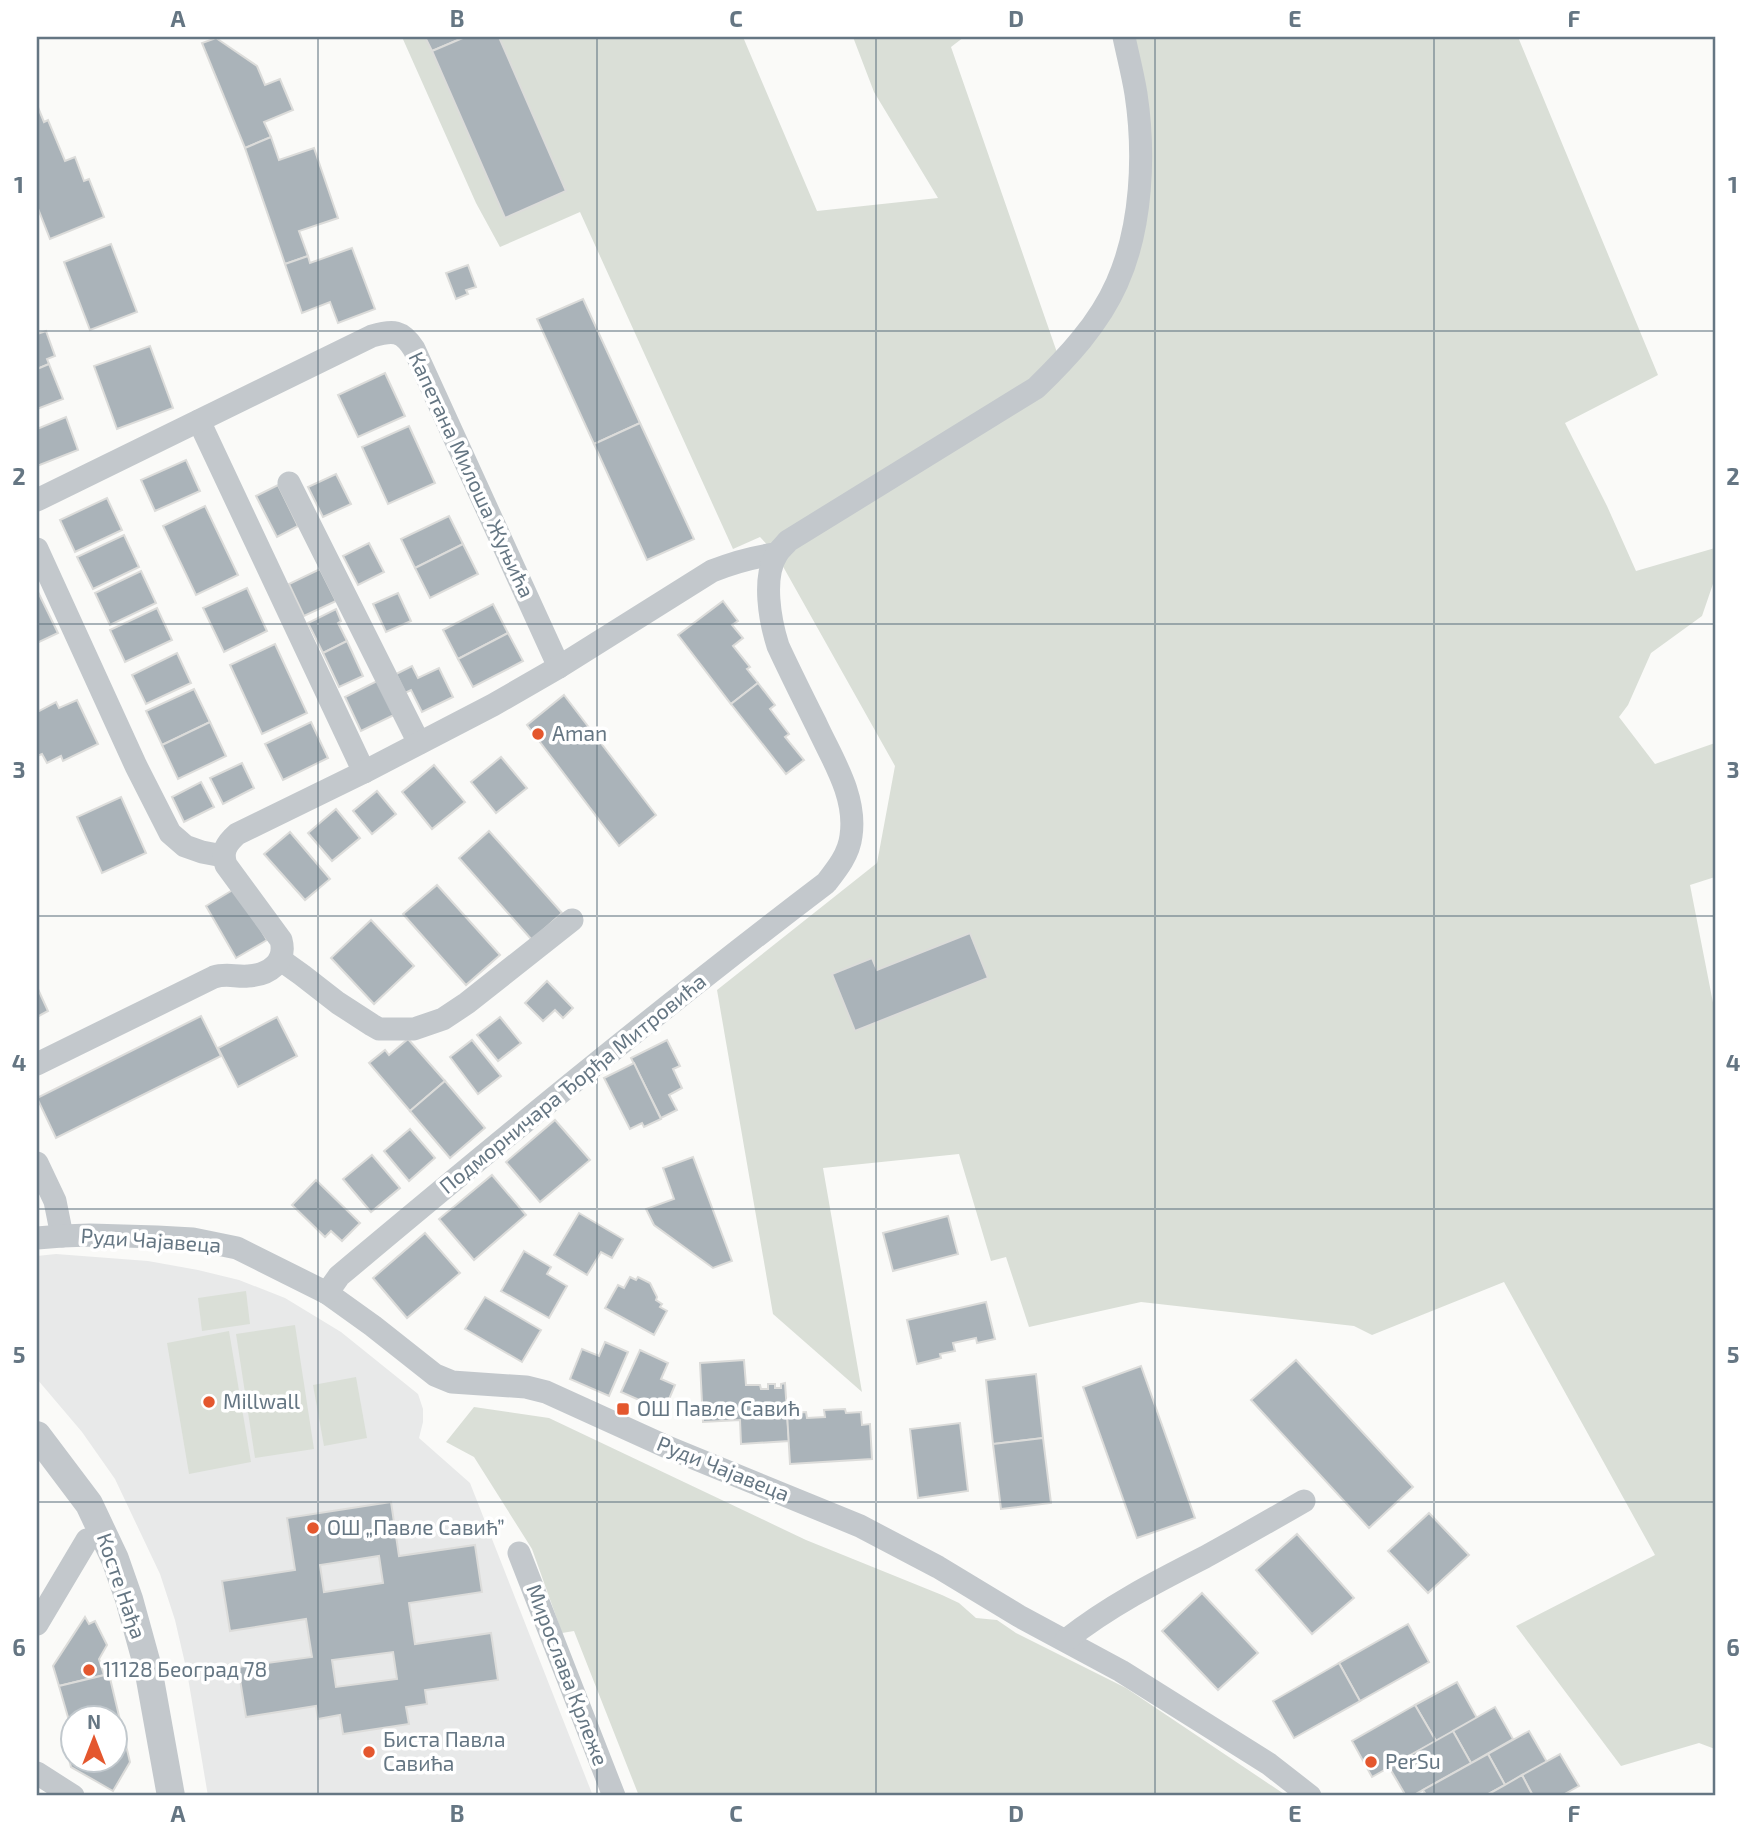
<svg xmlns="http://www.w3.org/2000/svg" width="1752" height="1833" font-family="'Exo 2',sans-serif">
<style>
.built{fill:#e8e9e9}
.green{fill:#dadfd7}
.building{fill:#aab3b9;stroke:#dcdcda;stroke-width:2;fill-rule:evenodd}
.lines{fill:none;stroke-linecap:round;stroke-linejoin:round}
.minor{stroke:#c3c8cc;stroke-width:23}
.tertiary{stroke:#c3c8cc;stroke-width:28}
.grid{fill:none;stroke:#657683;stroke-width:2;stroke-opacity:0.55}
.poi-dot{fill:#e4572e;stroke:#fff;stroke-width:2.5}
.labels{text-anchor:middle;stroke-width:7;stroke-linejoin:round;paint-order:stroke}
.street-label{font-size:21px;fill:#657683;stroke:#fff}
.poi-label{font-size:21px;fill:#657683;stroke:#fff;text-anchor:start}
.neatline{fill:none;stroke:#657683;stroke-width:2.5}
.grid-label{font-size:23px;text-anchor:middle;font-weight:bold;fill:#657683}
</style>
<rect width="100%" height="100%" fill="#fafaf8"/>
<path class="built" d="M56,1254L148,1261L198,1270L239,1280L285,1298L341,1332L418,1394L423,1409V1422L419,1438L470,1483L593,1796H208L187,1672L175,1620L160,1574L115,1479L82,1432L37,1379V1256Z"/>
<g class="green">
<path d="M402,37H743L817,211L938,198L874,92L853,37H964L951,47L1061,364L1117,284L1134,227L1124,37H1518L1658,375L1565,423L1607,506L1636,571L1715,548V578L1702,616L1651,653L1628,705L1619,717L1655,764L1715,743V877L1690,885L1715,1013V1749L1699,1743L1621,1766L1516,1626L1655,1555L1504,1282L1372,1335L1354,1326L1141,1302L1029,1327L1006,1257L991,1261L959,1154L823,1168L862,1392L773,1314L717,990L877,863L895,766L776,554L760,537L733,549L580,212L500,247L476,203Z"/>
<path d="M246,1291L250,1324L202,1331L198,1298Z"/>
<path d="M295,1325L314,1449L255,1458L236,1334Z"/>
<path d="M229,1331L251,1462L189,1474L167,1343Z"/>
<path d="M356,1377L367,1438L324,1446L313,1385Z"/>
<path d="M474,1407L549,1418L806,1540L942,1595L959,1603L976,1618L997,1620L1016,1633L1126,1688L1287,1796H639L574,1631L562,1633L532,1549L474,1457L446,1442Z"/>
</g>
<g class="building">
<path d="M425,37H465L432,51Z"/>
<path d="M465,37H499L566,191L505,218L432,51Z"/>
<path d="M216,38L257,66L265,85L280,79L293,110L264,122L271,137L245,148L202,43Z"/>
<path d="M37,105L44,122L48,120L65,161L75,157L84,181L89,179L104,217L50,239L37,206Z"/>
<path d="M271,137L279,160L314,148L338,218L299,231L308,256L285,264L245,148Z"/>
<path d="M111,244L137,312L90,330L64,262Z"/>
<path d="M352,248L375,309L338,323L330,302L302,313L285,264L308,256L310,263Z"/>
<path d="M468,265L476,287L466,290L468,294L456,299L446,273Z"/>
<path d="M583,299L640,423L594,444L537,319Z"/>
<path d="M46,331L55,356L47,359L49,364L37,369V334Z"/>
<path d="M150,346L173,408L117,429L94,366Z"/>
<path d="M49,364L63,399L37,409V369Z"/>
<path d="M385,373L405,416L358,437L338,395Z"/>
<path d="M66,417L78,450L37,466V429Z"/>
<path d="M640,423L694,539L647,560L594,444Z"/>
<path d="M409,426L435,483L388,504L362,447Z"/>
<path d="M186,460L200,491L155,511L141,480Z"/>
<path d="M336,474L351,504L323,517L308,487Z"/>
<path d="M278,485L298,526L277,537L256,496Z"/>
<path d="M107,498L122,530L75,552L60,520Z"/>
<path d="M205,506L238,575L196,595L163,526Z"/>
<path d="M449,516L463,544L415,568L401,539Z"/>
<path d="M124,535L139,567L93,589L77,557Z"/>
<path d="M369,543L384,572L358,585L343,556Z"/>
<path d="M463,544L478,574L430,598L415,568Z"/>
<path d="M320,569L336,601L304,616L289,584Z"/>
<path d="M141,571L156,603L110,625L95,593Z"/>
<path d="M247,588L267,631L224,652L203,608Z"/>
<path d="M37,590L58,633L37,643Z"/>
<path d="M398,593L411,621L386,632L373,604Z"/>
<path d="M723,601L738,621L732,625L743,638L733,646L750,667L747,669L758,683L731,704L678,635Z"/>
<path d="M493,604L508,633L458,659L443,630Z"/>
<path d="M157,608L172,640L125,662L110,630Z"/>
<path d="M336,609L341,621L338,623L347,641L323,653L308,623Z"/>
<path d="M508,633L523,661L473,687L458,659Z"/>
<path d="M347,641L363,676L339,687L323,653Z"/>
<path d="M275,644L307,713L262,734L230,665Z"/>
<path d="M177,653L191,683L146,704L132,675Z"/>
<path d="M412,666L418,678L439,668L453,697L422,712L411,690L405,693L396,674Z"/>
<path d="M379,680L396,714L361,731L345,697Z"/>
<path d="M758,683L775,705L770,709L789,734L785,737L804,760L786,774L731,704Z"/>
<path d="M194,689L210,722L162,745L146,711Z"/>
<path d="M564,695L656,815L619,846L527,725Z"/>
<path d="M77,700L98,744L63,761L61,756L47,763L42,754L37,756V712L56,702L59,708Z"/>
<path d="M210,722L226,756L178,779L162,745Z"/>
<path d="M311,722L328,758L283,780L265,744Z"/>
<path d="M501,757L527,788L496,813L471,782Z"/>
<path d="M242,763L254,788L223,804L210,778Z"/>
<path d="M434,765L465,802L432,829L402,792Z"/>
<path d="M201,782L214,807L184,822L172,797Z"/>
<path d="M377,791L396,814L372,834L353,811Z"/>
<path d="M121,797L146,853L102,873L77,817Z"/>
<path d="M336,809L360,838L332,861L308,833Z"/>
<path d="M489,831L562,913L532,940L459,858Z"/>
<path d="M290,832L330,879L305,900L264,854Z"/>
<path d="M437,885L500,955L466,985L403,914Z"/>
<path d="M236,888L267,940L236,958L206,906Z"/>
<path d="M371,920L414,966L374,1004L331,958Z"/>
<path d="M970,933L988,978L855,1031L832,974L872,958L877,970Z"/>
<path d="M547,981L573,1008L563,1018L555,1010L543,1021L525,1003Z"/>
<path d="M37,987L48,1011L37,1017Z"/>
<path d="M201,1016L221,1056L56,1138L37,1098Z"/>
<path d="M277,1017L297,1056L238,1087L218,1048Z"/>
<path d="M500,1017L521,1043L498,1061L477,1035Z"/>
<path d="M408,1039L445,1081L410,1111L369,1063L385,1050L389,1055Z"/>
<path d="M472,1040L501,1076L478,1094L450,1057Z"/>
<path d="M667,1040L680,1066L673,1069L682,1088L669,1095L677,1110L661,1118L631,1058Z"/>
<path d="M634,1063L661,1119L644,1127L642,1123L630,1129L604,1078Z"/>
<path d="M445,1081L485,1128L450,1158L410,1111Z"/>
<path d="M555,1120L590,1160L540,1202L506,1162Z"/>
<path d="M410,1129L435,1158L409,1181L384,1151Z"/>
<path d="M372,1155L400,1188L371,1212L343,1179Z"/>
<path d="M693,1157L732,1261L713,1268L654,1225L646,1209L674,1199L663,1168Z"/>
<path d="M492,1175L526,1215L474,1260L439,1219Z"/>
<path d="M316,1180L360,1223L342,1241L331,1231L325,1237L292,1205Z"/>
<path d="M579,1213L623,1239L612,1258L601,1252L587,1275L554,1255Z"/>
<path d="M948,1216L958,1254L893,1271L883,1233Z"/>
<path d="M425,1233L460,1273L407,1318L373,1278Z"/>
<path d="M524,1251L551,1267L547,1274L567,1286L549,1318L501,1291Z"/>
<path d="M630,1277L636,1280L638,1277L650,1283L657,1297L656,1300L662,1304L660,1307L667,1311L654,1335L605,1308L618,1285L624,1288Z"/>
<path d="M485,1297L541,1330L522,1362L465,1329Z"/>
<path d="M986,1302L995,1339L977,1343L976,1338L953,1343L955,1351L940,1354L941,1358L917,1364L907,1320Z"/>
<path d="M605,1342L628,1352L609,1396L570,1379L582,1349L599,1356Z"/>
<path d="M640,1350L668,1363L661,1379L675,1385L664,1411L621,1392Z"/>
<path d="M744,1360L746,1385H760L761,1389H768V1384H775V1388H781V1384L785,1383L789,1441L741,1444L740,1420L703,1422L700,1363Z"/>
<path d="M1296,1360L1413,1487L1369,1528L1251,1400Z"/>
<path d="M1141,1366L1195,1518L1137,1538L1083,1387Z"/>
<path d="M1036,1374L1043,1438L993,1444L986,1380Z"/>
<path d="M845,1409L846,1413L861,1412L862,1425L870,1424L872,1459L790,1464L787,1413L806,1412L807,1418L825,1417L824,1410Z"/>
<path d="M960,1423L968,1491L918,1498L910,1429Z"/>
<path d="M1043,1438L1051,1503L1001,1509L993,1444Z"/>
<path d="M391,1502L399,1556L475,1545L482,1592L409,1603L415,1644L491,1633L498,1680L425,1690L427,1704L406,1707L409,1724L343,1734L340,1715L318,1719L316,1706L246,1717L238,1667L312,1657L306,1619L230,1631L222,1581L295,1570L287,1518ZM379,1556L383,1583L324,1592L320,1565ZM393,1652L397,1679L336,1687L332,1660Z"/>
<path d="M1429,1513L1469,1555L1428,1593L1388,1551Z"/>
<path d="M1297,1534L1354,1598L1312,1634L1256,1570Z"/>
<path d="M1202,1593L1258,1653L1218,1690L1162,1631Z"/>
<path d="M85,1617L89,1624L95,1621L107,1645L99,1659L104,1675L59,1686L53,1666Z"/>
<path d="M1408,1624L1429,1662L1360,1701L1339,1663Z"/>
<path d="M1339,1663L1360,1701L1294,1738L1273,1701Z"/>
<path d="M109,1674L130,1762L113,1791L71,1767L65,1743L74,1741V1759H116V1717H74V1738L59,1686Z"/>
<path d="M1457,1682L1477,1718L1436,1741L1415,1705Z"/>
<path d="M1415,1705L1436,1741L1372,1777L1352,1741Z"/>
<path d="M1495,1707L1513,1739L1471,1763L1453,1731Z"/>
<path d="M1453,1731L1471,1763L1412,1796H1406L1389,1767Z"/>
<path d="M1529,1731L1547,1762L1505,1785L1488,1754Z"/>
<path d="M1488,1754L1505,1785L1485,1796H1427L1423,1790Z"/>
<path d="M1560,1754L1579,1786L1561,1796H1533L1522,1775Z"/>
<path d="M1522,1775L1533,1796H1485L1505,1785Z"/>
</g>
<g class="lines">
<g class="minor">
<path d="M199,421L364,772"/>
<path d="M289,483L419,743"/>
<path d="M37,500L372,336C393,330 402,330 414,349L559,667"/>
<path d="M37,549L136,766L170,833L185,846L202,852L223,856"/>
<path d="M281,960L302,975L338,1003L372,1025L379,1029H414L443,1019L467,1003L572,920"/>
<path d="M37,1064L214,977C226,973 236,977 248,976C269,975 287,962 281,940L226,865C221,851 227,843 237,834L364,772L493,705L559,667L712,571C735,562 752,557 776,554"/>
<path d="M37,1163L55,1201L62,1236"/>
<path d="M37,1238L62,1236L90,1235L157,1237L193,1239L237,1248L327,1293L373,1326L435,1375L452,1382L526,1387L546,1392L667,1447L860,1526L938,1567L1019,1616L1121,1671L1269,1764L1310,1796"/>
<path d="M327,1293L339,1276C499,1142 660,1009 826,883C837,869 849,854 851,836C857,796 832,759 816,724C803,698 790,672 778,646C770,621 762,577 777,554C780,549 785,545 788,541L1036,388C1067,358 1099,324 1117,283C1142,227 1145,154 1136,94C1133,75 1128,56 1124,37"/>
<path d="M519,1553L614,1796"/>
<path d="M37,1624L87,1540"/>
<path d="M1066,1640C1109,1606 1156,1582 1205,1557C1238,1539 1271,1520 1304,1501"/>
<path d="M37,1773L73,1796"/>
</g>
<path class="tertiary" d="M37,1435L89,1504L115,1559L129,1599L148,1668L171,1796"/>
</g>
<path class="grid" d="M318,37V1796M597,37V1796M876,37V1796M1155,37V1796M1434,37V1796M37,331H1715M37,624H1715M37,916H1715M37,1209H1715M37,1502H1715"/>
<g class="poi-dot">
<circle cx="538" cy="734" r="7"/>
<circle cx="209" cy="1402" r="7"/>
<rect x="616" y="1402" width="14" height="14" rx="3.5"/>
<circle cx="313" cy="1528" r="7"/>
<circle cx="89" cy="1670" r="7"/>
<circle cx="369" cy="1752" r="7"/>
<circle cx="1371" cy="1762" r="7"/>
</g>
<g class="labels">
<g class="street-label">
<text transform="translate(471 475) rotate(65)" y="7">Капетана Милоша Жуњића</text>
<text transform="translate(573 1084) rotate(-39)" y="7">Подморничара Ђорђа Митровића</text>
<text transform="translate(151 1241) rotate(4)" y="7">Руди Чајавеца</text>
<text transform="translate(723 1469) rotate(22)" y="7">Руди Чајавеца</text>
<text transform="translate(121 1586) rotate(71)" y="7">Косте Нађа</text>
<text transform="translate(567 1675) rotate(69)" y="7">Мирослава Крлеже</text>
</g>
<g class="poi-label">
<text x="552" y="741">Aman</text>
<text x="223" y="1409">Millwall</text>
<text x="637" y="1416">ОШ Павле Савић</text>
<text x="327" y="1535">ОШ „Павле Савић”</text>
<text x="103" y="1677">11128 Београд 78</text>
<text x="383" y="1747">Биста Павла<tspan x="383" dy="24">Савића</tspan></text>
<text x="1385" y="1769">PerSu</text>
</g>
</g>
<rect width="1752" height="1833" fill="none" stroke="#ffffff" stroke-width="77"/>
<g transform="translate(94 1739)"><circle r="33" fill="#ffffff" stroke="#c1c8cd" stroke-width="2"/>
<path d="M0-5L12 26L0 18L-12 26Z" fill="#e4572e"/>
<text y="-10" font-size="19" font-weight="bold" text-anchor="middle" fill="#657683">N</text>
</g>
<rect x="38" y="38" width="1676" height="1756" class="neatline"/>
<g class="grid-label">
<text x="178" y="27">A</text>
<text x="457" y="27">B</text>
<text x="736" y="27">C</text>
<text x="1016" y="27">D</text>
<text x="1295" y="27">E</text>
<text x="1574" y="27">F</text>
<text x="19" y="193">1</text>
<text x="1733" y="193">1</text>
<text x="19" y="485">2</text>
<text x="1733" y="485">2</text>
<text x="19" y="778">3</text>
<text x="1733" y="778">3</text>
<text x="19" y="1071">4</text>
<text x="1733" y="1071">4</text>
<text x="19" y="1363">5</text>
<text x="1733" y="1363">5</text>
<text x="19" y="1656">6</text>
<text x="1733" y="1656">6</text>
<text x="178" y="1822">A</text>
<text x="457" y="1822">B</text>
<text x="736" y="1822">C</text>
<text x="1016" y="1822">D</text>
<text x="1295" y="1822">E</text>
<text x="1574" y="1822">F</text>
</g>
</svg>
